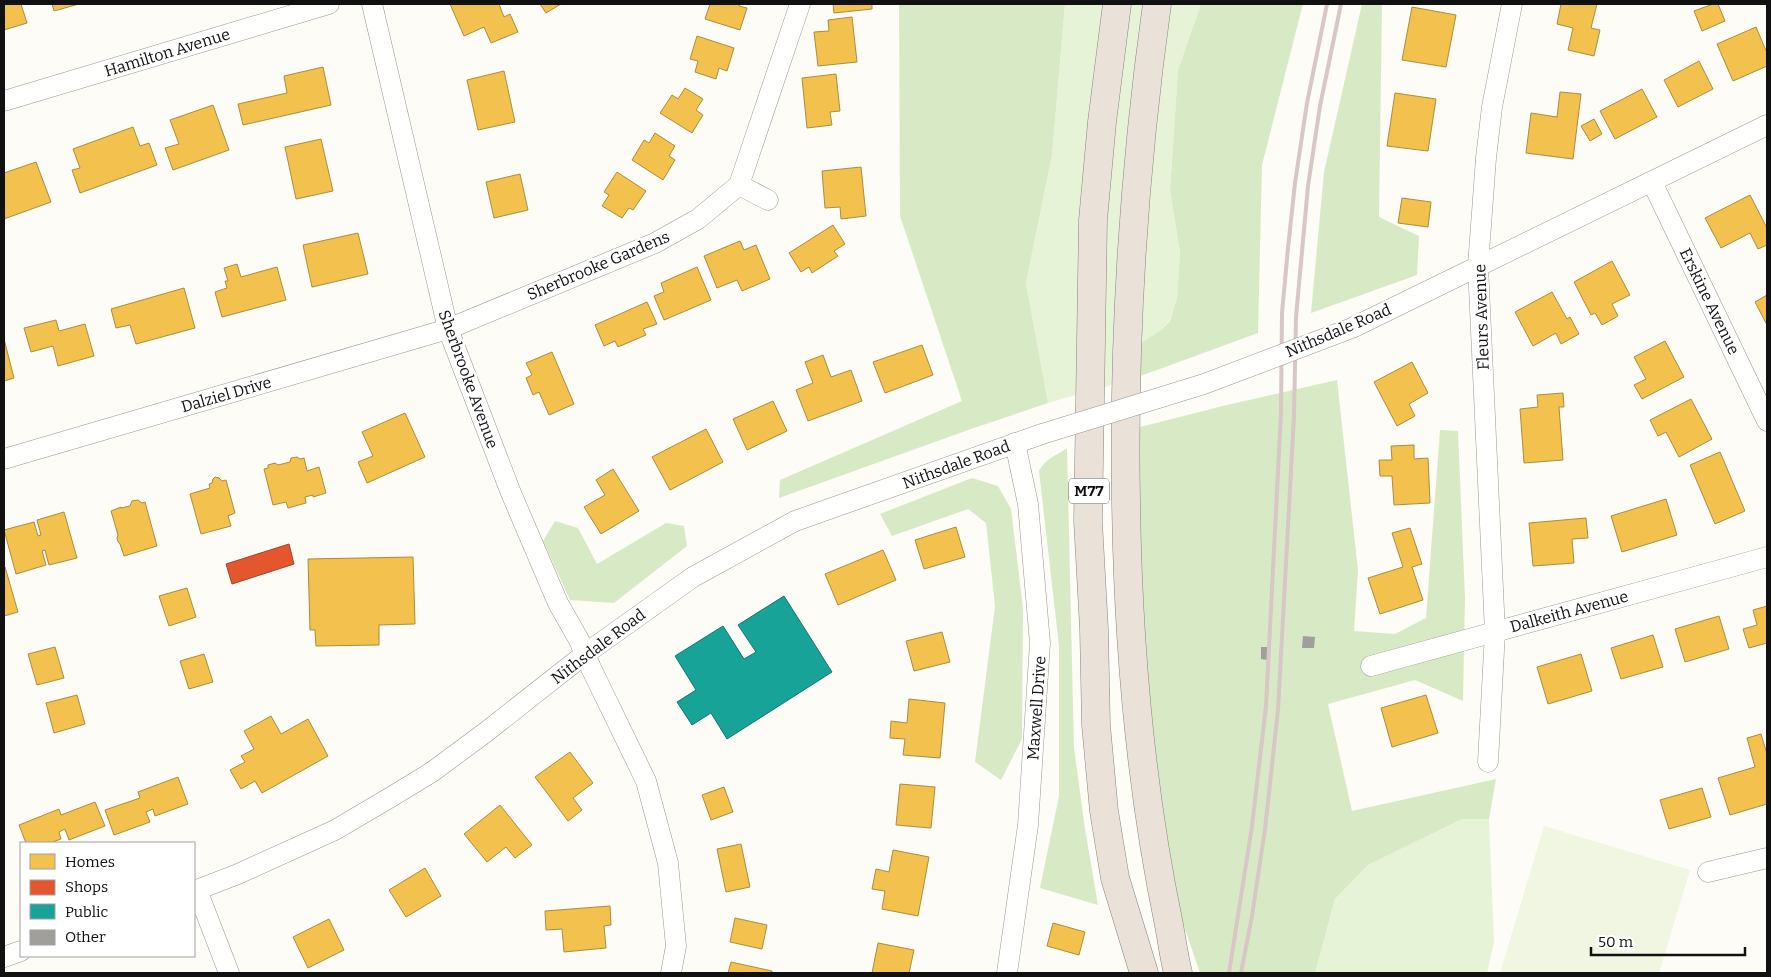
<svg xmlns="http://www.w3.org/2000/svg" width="1771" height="977" font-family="Bitter,serif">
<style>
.green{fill:#e7f3d7}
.forest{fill:#d8eac5}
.pitch{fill:#f0f6e1}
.homes{fill:#f2c14e;stroke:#ae8c3c}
.shops{fill:#e4572e;stroke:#a54225}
.public{fill:#17a398;stroke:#157770}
.building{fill:#a19f9c}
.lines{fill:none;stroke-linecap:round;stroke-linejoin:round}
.minor-casing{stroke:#979795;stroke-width:21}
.highway-casing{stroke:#858482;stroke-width:29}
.minor{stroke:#fffffe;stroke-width:20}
.highway{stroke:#eae1d8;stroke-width:28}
.rail{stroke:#d9c6c7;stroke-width:4}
.minor-bridge-casing{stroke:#979795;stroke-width:21;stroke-linecap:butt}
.minor-bridge{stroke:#fffffe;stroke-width:20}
.labels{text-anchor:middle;stroke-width:5;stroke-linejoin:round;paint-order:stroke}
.shield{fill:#fff;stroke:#585858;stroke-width:1}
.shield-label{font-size:15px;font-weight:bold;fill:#111}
.street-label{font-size:16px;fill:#111;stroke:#fff}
</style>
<rect width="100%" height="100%" fill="#fdfcf7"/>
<g class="green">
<path d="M1065,4H1201L1178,70L1170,190L1180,253L1177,298L1170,320L1161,330L1139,344L1135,378L1048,403L1026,283L1052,155Z"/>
<path d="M1462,819H1489L1494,942L1487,973H1315L1335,899L1368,865Z"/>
</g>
<g class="forest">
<path d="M899,4H1065L1052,155L1026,283L1048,403L971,429L779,498L780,480L962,401L900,216Z"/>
<path d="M1201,4H1303L1262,165L1258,333L1135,378L1139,344L1161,330L1170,321L1177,298L1180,253L1170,190L1178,70Z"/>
<path d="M1362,4H1382L1379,217L1419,236L1417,275L1311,313L1324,172Z"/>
<path d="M1337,380L1358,570L1354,631L1395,634L1426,618L1440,430L1458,431L1465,598L1463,701L1415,680L1328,704L1352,811L1496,779L1489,819H1462L1368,865L1335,899L1315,973H1200L1176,903L1139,665L1136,428L1227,405Z"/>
<path d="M1067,448L1074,748L1085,829L1098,905L1040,888L1059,796V646L1039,471C1046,458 1056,456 1067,448Z"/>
<path d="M972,478L998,486L1011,509L1023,608L1022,739L1001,780L975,762L995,606L986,523L968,509L892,536L880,514Z"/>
<path d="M555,521L578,528L597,564L666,523L684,526L687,546L614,603L570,600L543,541Z"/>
</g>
<path class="pitch" d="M1544,826L1690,870L1659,973H1500Z"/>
<g class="homes">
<path d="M4,4H21L27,23L4,30Z"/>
<path d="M52,4H79L54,11Z"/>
<path d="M450,4H499L504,17L510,14L518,32L491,43L484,27L464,36Z"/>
<path d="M540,4H561L546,13Z"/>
<path d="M710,4H740L739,6L747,8L740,30L705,19Z"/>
<path d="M833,4H872V9L834,13Z"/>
<path d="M1561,4H1597L1591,28L1600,30L1594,56L1568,50L1573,28L1557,24Z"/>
<path d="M1713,4H1718L1725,21L1702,31L1694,11Z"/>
<path d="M1412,7L1456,15L1446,67L1402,60Z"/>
<path d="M852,17L857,62L818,66L814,32L829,31L828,20Z"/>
<path d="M1756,27L1767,53V66L1733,81L1717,44Z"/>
<path d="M697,36L734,48L727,71L719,68L716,79L695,72L698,61L690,59Z"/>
<path d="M1699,61L1713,89L1678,107L1664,80Z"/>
<path d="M323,67L331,105L243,125L238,104L287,93L284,76Z"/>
<path d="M504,71L515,122L478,130L467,80Z"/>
<path d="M836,74L840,111L830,112L832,125L807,128L802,78Z"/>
<path d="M685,88L703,99L696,110L703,115L692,133L660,113L672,95L678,99Z"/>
<path d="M1642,89L1657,117L1615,139L1600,111Z"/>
<path d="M1560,92L1581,94L1573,159L1526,153L1531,113L1557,117Z"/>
<path d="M1395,93L1436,99L1428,151L1387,146Z"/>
<path d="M213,105L229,150L173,170L165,148L179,144L170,120Z"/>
<path d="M1594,119L1602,134L1590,141L1581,126Z"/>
<path d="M133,127L140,146L149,143L157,165L80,193L72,170L80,168L73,149Z"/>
<path d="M655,133L675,146L669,156L675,160L663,180L632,160L644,140L649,143Z"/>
<path d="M321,139L333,191L296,199L285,147Z"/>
<path d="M36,162L51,202L4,219V173Z"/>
<path d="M861,167L866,216L841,219L840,207L825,208L822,171Z"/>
<path d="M617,172L646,191L633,210L629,208L622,218L602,206L609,195L604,192Z"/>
<path d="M520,174L528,210L494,218L486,182Z"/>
<path d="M1750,195L1767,228V245L1758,249L1750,233L1721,248L1705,218Z"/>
<path d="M1402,198L1431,202L1428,227L1398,223Z"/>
<path d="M833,225L845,244L834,251L838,256L812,273L809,267L801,272L789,253Z"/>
<path d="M358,233L368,274L312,287L303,245Z"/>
<path d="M740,241L744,250L756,245L770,279L742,291L737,280L717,288L704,256Z"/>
<path d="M1612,261L1630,295L1612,304L1618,316L1602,325L1595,313L1591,315L1574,282Z"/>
<path d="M237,264L241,277L277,267L286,300L222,317L215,292L227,288L225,281H228L224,268Z"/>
<path d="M697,267L711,300L664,320L654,296L664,292L661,283Z"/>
<path d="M184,288L195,328L136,344L130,325L116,328L111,309Z"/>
<path d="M1552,292L1567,319L1570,317L1579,334L1561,344L1556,333L1533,346L1515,312Z"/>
<path d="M1767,295V325L1755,302Z"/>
<path d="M647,302L657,324L643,329L646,335L618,347L615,341L604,346L595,325Z"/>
<path d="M56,320L59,331L85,324L94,356L58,366L53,346L31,352L24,328Z"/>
<path d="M4,339L14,378L4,381Z"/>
<path d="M1665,341L1684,377L1642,399L1634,385L1646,379L1634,357Z"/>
<path d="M922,345L933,375L885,393L873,362Z"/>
<path d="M552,352L574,404L549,415L539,392L533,395L526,378L532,375L526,363Z"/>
<path d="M823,355L831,377L851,370L862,401L808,421L796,390L813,383L805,362Z"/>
<path d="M1412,362L1428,393L1409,404L1415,416L1397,426L1374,382Z"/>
<path d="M1563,393L1564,407H1559L1563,460L1524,463L1520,409L1538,407L1537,395Z"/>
<path d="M1691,399L1712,439L1679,457L1666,432L1658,436L1650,420Z"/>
<path d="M773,401L787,431L747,450L733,419Z"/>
<path d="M405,413L425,457L367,483L358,462L373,456L362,432Z"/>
<path d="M706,429L723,462L670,490L652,457Z"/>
<path d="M1414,445V459L1428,458L1430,503L1394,505L1392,476H1380L1379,460H1392L1391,446Z"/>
<path d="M1720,452L1745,511L1715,524L1690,465Z"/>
<path d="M297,457L300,459L304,458L307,471L319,467L326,493L313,497V495L305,497L306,503L288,508L286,502L273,505L264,469L268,468V465L275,463L278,465L290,462L291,458Z"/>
<path d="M613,469L639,511L601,534L584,507L605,495L596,480Z"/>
<path d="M215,477L219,478L222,481L226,480L235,513L228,516L231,526L201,534L190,494L210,488L209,484L212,483L213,479Z"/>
<path d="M1666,499L1677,535L1622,552L1611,516Z"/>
<path d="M138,500L142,503L145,502L157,546L124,556L120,544L118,542L117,538L118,535L111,511L121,507V508L130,506L132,501Z"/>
<path d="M64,512L77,558L49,565L45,550L42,551L46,565L16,574L4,530L34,522L38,536L41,535L37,520Z"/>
<path d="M1586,518L1588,538L1572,539L1574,563L1533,566L1529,523Z"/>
<path d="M956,527L965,557L924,569L915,540Z"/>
<path d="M1410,528L1422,564L1412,567L1423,600L1380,614L1368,578L1403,567L1392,533Z"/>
<path d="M883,550L896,580L838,605L825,574Z"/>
<path d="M413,557L415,624L379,625V645L316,646L315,630H310L308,559Z"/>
<path d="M4,567H5L18,612L4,616Z"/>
<path d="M187,588L196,617L169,626L159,596Z"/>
<path d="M1767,606V643L1749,648L1743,629L1757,625L1753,610Z"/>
<path d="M1719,616L1729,649L1685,662L1675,629Z"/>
<path d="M942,632L950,662L914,671L906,641Z"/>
<path d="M1653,635L1663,667L1621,679L1611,648Z"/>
<path d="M55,647L64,678L37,685L28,654Z"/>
<path d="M204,654L213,682L189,689L180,661Z"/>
<path d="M1581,654L1592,691L1548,704L1537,667Z"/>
<path d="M77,695L85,724L54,733L46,703Z"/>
<path d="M1426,695L1438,733L1392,747L1381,708Z"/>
<path d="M909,699L945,703L940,758L903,755L905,739L890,738L891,721L907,723Z"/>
<path d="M271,716L281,734L308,719L328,756L262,793L255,781L241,789L230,770L245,762L241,756L254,749L244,731Z"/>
<path d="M1761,734L1767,754V804L1730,815L1718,778L1755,767L1747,738Z"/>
<path d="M570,752L593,783L573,798L582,810L568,821L535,777Z"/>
<path d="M178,777L188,804L155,816L153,809L146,812L150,822L114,835L105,810L140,798L138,792Z"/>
<path d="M900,784L935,787L931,828L896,825Z"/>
<path d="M724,787L733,812L711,820L702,795Z"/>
<path d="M1702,788L1711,817L1669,829L1660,800Z"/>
<path d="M95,802L105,826L69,840L65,829L59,832L61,839L50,843H26L19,825L59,809L61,815Z"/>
<path d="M500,805L532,845L515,858L506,847L487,862L464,834Z"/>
<path d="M741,844L750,887L726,892L717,849Z"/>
<path d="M893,850L929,857L918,916L882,909L885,891L872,889L876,869L889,872Z"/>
<path d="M425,868L441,896L406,917L389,890Z"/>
<path d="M610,906L611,925L604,926L606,948L564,952L562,929L546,930L545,911Z"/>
<path d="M735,918L767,925L762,949L730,942Z"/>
<path d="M329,919L344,950L308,968L293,937Z"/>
<path d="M1053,923L1085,932L1079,955L1047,946Z"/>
<path d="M878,943L914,950L909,973H872Z"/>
<path d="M731,962L772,971V973H728Z"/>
</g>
<path class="shops" d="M289,544L294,564L232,584L226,564Z"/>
<path class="public" d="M784,596L832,672L727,739L711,713L692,725L677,702L696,690L675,656L723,626L744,659L756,652L738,625Z"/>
<g class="building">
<path d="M1303,636L1315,637L1314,648H1302Z"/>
<path d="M1261,647H1268L1267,660L1261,659Z"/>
</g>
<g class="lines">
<defs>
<g id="minor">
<path d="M372,4L448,329L511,493L558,603L579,640L591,668L646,781L668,863L676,946L671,973"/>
<path d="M4,101L329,4"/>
<path d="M1652,182L1767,421"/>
<path d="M739,185L768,200"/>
<path d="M1328,337L1352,328L1767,125"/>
<path d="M4,459L448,329L655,243L698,219L739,185L800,4"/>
<path d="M1371,666L1767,557"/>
<path d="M1488,762L1495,632L1478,266L1486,158L1492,107L1512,4"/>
<path d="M1708,872L1767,858"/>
<path d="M197,890L229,973"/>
<path d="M194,891L238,874L335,830L391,797L432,772L486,732L585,654L693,577L795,521L1042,434"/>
<path d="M4,957L21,951"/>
<path d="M1007,973L1028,825L1040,643L1028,504L1015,443"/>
</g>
<g id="highway">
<path d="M1117,4L1102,122L1093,220L1088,521L1094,629L1096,725L1104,811L1115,878L1144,973"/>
<path d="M1157,4C1134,169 1123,335 1126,502C1128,644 1140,786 1169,925C1172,941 1174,957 1178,973"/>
</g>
</defs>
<use href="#minor" class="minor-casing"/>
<use href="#highway" class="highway-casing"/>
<use href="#minor" class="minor"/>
<use href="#highway" class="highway"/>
<g class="rail">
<path d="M1229,973L1252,826L1266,706L1281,413L1282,313L1288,248L1295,183L1307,103L1327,4"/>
<path d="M1241,973L1252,916L1265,829L1278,710L1294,416L1296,317L1308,186L1320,106L1341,4"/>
</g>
<defs>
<path id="minor-bridge" d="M1042,434L1204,384L1328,337"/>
</defs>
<use href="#minor-bridge" class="minor-bridge-casing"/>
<use href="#minor-bridge" class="minor-bridge"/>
</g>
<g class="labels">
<rect class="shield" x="1069" y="478.5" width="40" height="25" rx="4"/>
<g class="shield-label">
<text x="1089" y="496">M77</text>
</g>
<g class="street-label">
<text transform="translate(167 52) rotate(-17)" y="6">Hamilton Avenue</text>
<text transform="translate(598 265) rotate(-23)" y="6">Sherbrooke Gardens</text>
<text transform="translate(1710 301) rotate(64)" y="6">Erskine Avenue</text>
<text transform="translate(1481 317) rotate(-92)" y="6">Fleurs Avenue</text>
<text transform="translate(1338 330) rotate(-23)" y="6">Nithsdale Road</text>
<text transform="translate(469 379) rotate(70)" y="6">Sherbrooke Avenue</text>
<text transform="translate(226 394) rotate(-16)" y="6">Dalziel Drive</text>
<text transform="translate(956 464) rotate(-20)" y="6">Nithsdale Road</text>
<text transform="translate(1569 611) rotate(-15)" y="6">Dalkeith Avenue</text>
<text transform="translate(598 646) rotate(-37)" y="6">Nithsdale Road</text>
<text transform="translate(1036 708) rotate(-86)" y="6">Maxwell Drive</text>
</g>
</g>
<rect width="1771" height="977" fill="none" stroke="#111111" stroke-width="10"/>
<rect x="20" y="842" width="175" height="115" fill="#ffffff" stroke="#a0a0a0"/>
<rect x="30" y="854" width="25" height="15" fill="#f2c14e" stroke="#a0a0a0"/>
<text x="65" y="867" font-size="15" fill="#111111">Homes</text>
<rect x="30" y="880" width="25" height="15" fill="#e4572e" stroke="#a0a0a0"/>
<text x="65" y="892" font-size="15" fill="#111111">Shops</text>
<rect x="30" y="904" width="25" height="15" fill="#17a398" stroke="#a0a0a0"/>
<text x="65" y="917" font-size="15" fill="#111111">Public</text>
<rect x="30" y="930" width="25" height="15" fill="#a19f9c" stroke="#a0a0a0"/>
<text x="65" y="942" font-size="15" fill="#111111">Other</text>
<path d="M1591 947v8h154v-8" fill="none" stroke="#111111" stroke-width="2.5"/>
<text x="1598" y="947" font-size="15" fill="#111111" stroke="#ffffff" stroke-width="4" paint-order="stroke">50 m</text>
</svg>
